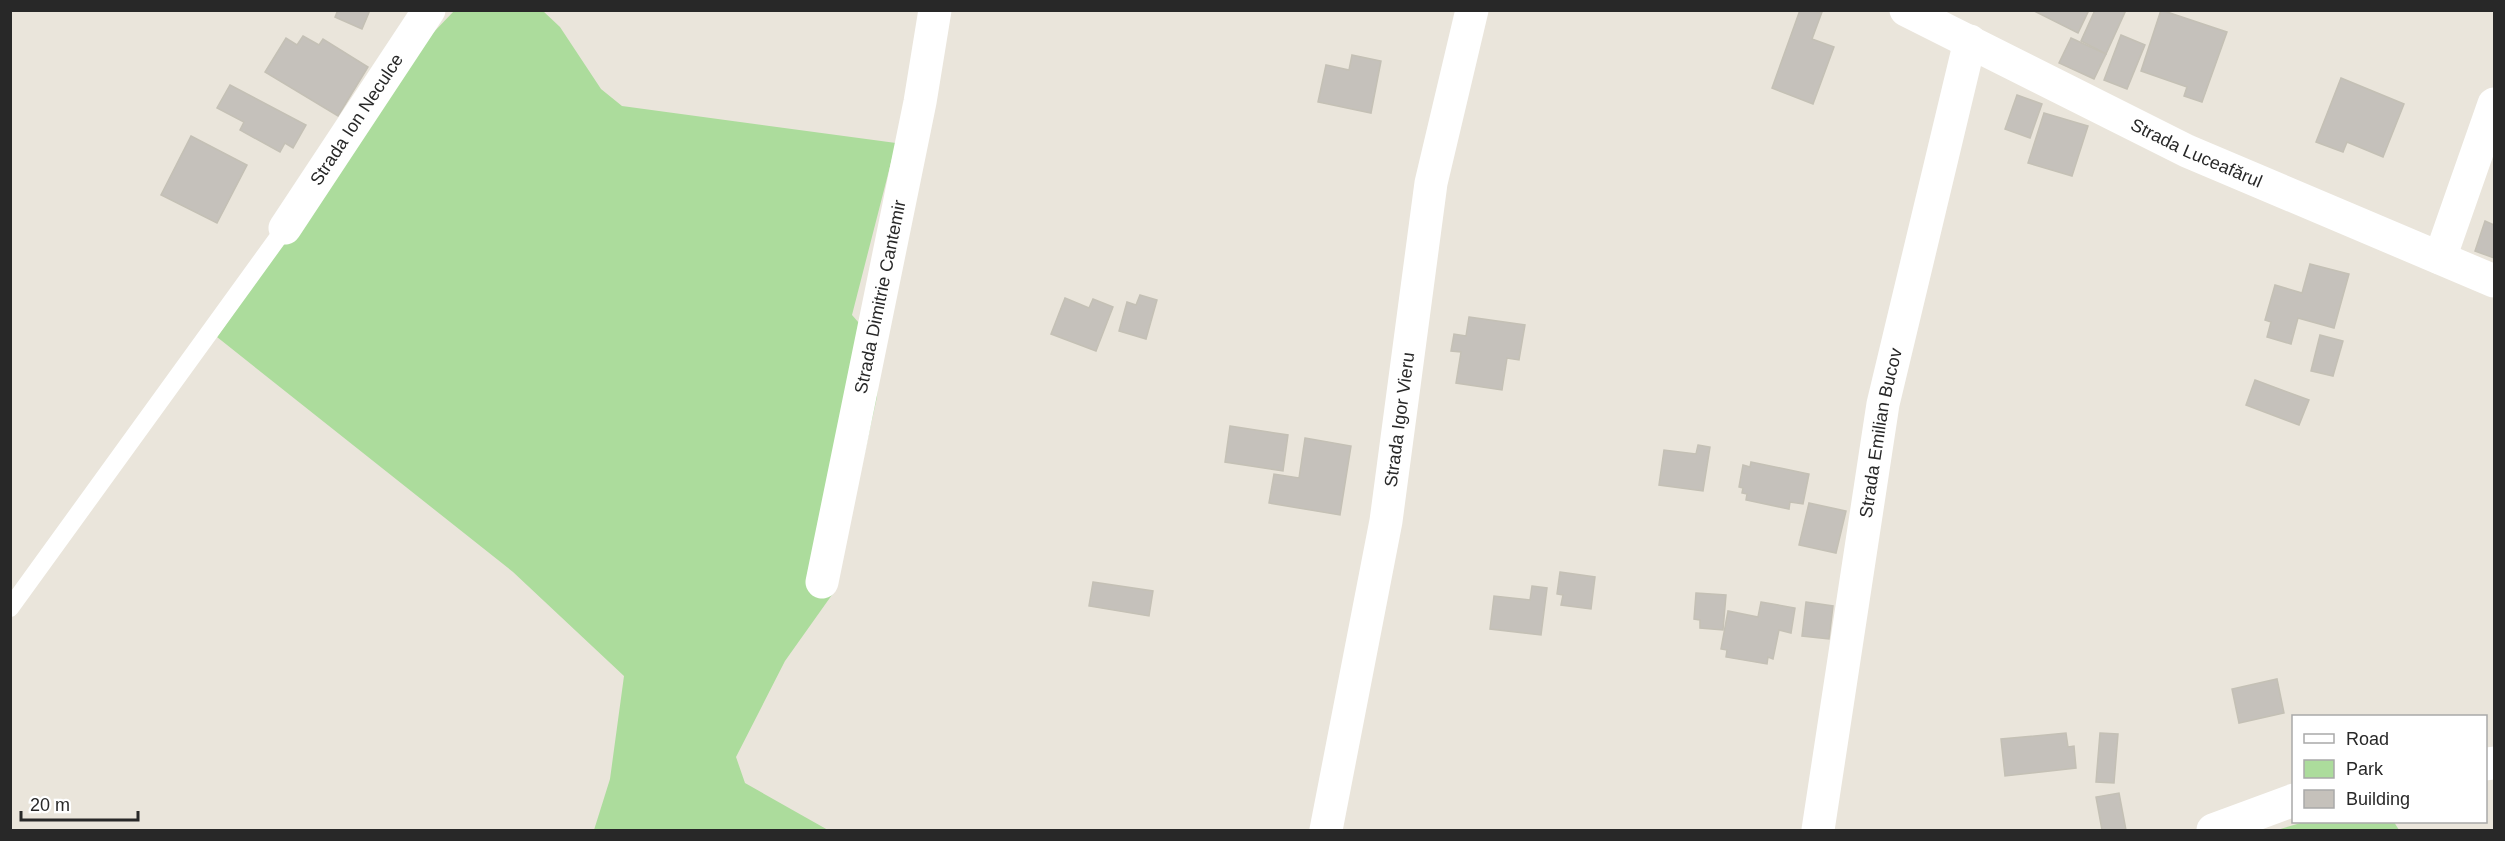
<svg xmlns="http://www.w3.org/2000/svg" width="2505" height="841" font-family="Arial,sans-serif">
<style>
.green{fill:#acdc9c}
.building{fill:#c5c1bb;stroke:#c4c0b5;stroke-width:1.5}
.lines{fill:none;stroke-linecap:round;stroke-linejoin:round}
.lane{stroke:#fff;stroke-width:18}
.street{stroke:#fff;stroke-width:33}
.labels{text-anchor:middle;stroke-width:6;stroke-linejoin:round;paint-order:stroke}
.street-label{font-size:18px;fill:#282828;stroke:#fff}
</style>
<rect width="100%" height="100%" fill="#eae5db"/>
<g class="green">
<path d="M454,11H543L560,27L601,89L622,106L896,143L852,315L880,347L877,397L834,592L785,661L736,757L745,783L828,830H594L610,779L624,676L513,572L217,337L430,36Z"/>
<path d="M2304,822H2394L2399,830H2277Z"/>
</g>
<g class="building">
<path d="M338,10H370L362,29L335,17Z"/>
<path d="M1800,10L1822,12L1812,39L1834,47L1813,104L1772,88Z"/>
<path d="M2032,10H2089L2078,33Z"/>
<path d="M2095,10H2126L2106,54L2081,41Z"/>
<path d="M2161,10L2227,32L2202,102L2184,96L2187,87L2141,71Z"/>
<path d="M2121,35L2145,45L2127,89L2104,80Z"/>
<path d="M303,36L319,45L323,39L368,67L338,116L265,72L286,38L297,45Z"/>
<path d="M2071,38L2106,54L2094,79L2059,63Z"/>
<path d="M1352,55L1381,61L1371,113L1318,102L1326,65L1349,70Z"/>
<path d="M2341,78L2404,104L2383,157L2347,142L2343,152L2316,142Z"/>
<path d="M230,85L306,125L293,148L285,143L280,152L240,130L244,122L217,108Z"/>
<path d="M2017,95L2042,104L2030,138L2005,129Z"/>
<path d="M2044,113L2088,126L2072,176L2028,163Z"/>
<path d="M191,136L247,165L217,223L161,195Z"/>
<path d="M2485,221L2494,225V258L2475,251Z"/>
<path d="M2310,264L2349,274L2334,328L2298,318L2291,344L2267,337L2271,322L2265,320L2275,285L2302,293Z"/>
<path d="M1140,295L1157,300L1146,339L1119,331L1127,302L1136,305Z"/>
<path d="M1065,298L1089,308L1093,299L1113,307L1096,351L1051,334Z"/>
<path d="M1469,317L1525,325L1519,360L1507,358L1502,390L1456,383L1461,352L1451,351L1454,334L1466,336Z"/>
<path d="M2320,335L2343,341L2333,376L2311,371Z"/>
<path d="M2255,380L2309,400L2299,425L2246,405Z"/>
<path d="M1230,426L1288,435L1283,471L1225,462Z"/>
<path d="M1305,438L1351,446L1340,515L1269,503L1274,474L1299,478Z"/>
<path d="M1698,445L1710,447L1703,491L1659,485L1664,450L1696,454Z"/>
<path d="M1751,462L1809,474L1803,504L1790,502L1789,509L1746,500L1747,494L1742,493L1743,488L1739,487L1743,465L1750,467Z"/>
<path d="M1809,503L1846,511L1836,553L1799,545Z"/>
<path d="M1560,572L1595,577L1591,609L1561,605L1563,595L1557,594Z"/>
<path d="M1093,582L1153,591L1149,616L1089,606Z"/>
<path d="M1532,586L1547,588L1541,635L1490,629L1494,596L1530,600Z"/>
<path d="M1696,593L1726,595L1723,630L1700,628V620L1694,619Z"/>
<path d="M1761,602L1795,608L1791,633L1779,630L1773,659L1768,657L1767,664L1726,657L1727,650L1721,649L1728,611L1758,617Z"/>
<path d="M1806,602L1833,606L1829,639L1802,636Z"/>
<path d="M2277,679L2284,713L2239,723L2232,689Z"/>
<path d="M2066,733L2068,747L2074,746L2076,768L2005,776L2001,739Z"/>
<path d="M2100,733L2118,734L2114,783L2096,782Z"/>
<path d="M2119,793L2126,830H2102L2096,797Z"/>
</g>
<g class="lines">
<path class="lane" d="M10,608L285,228"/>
<g class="street">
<path id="s1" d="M1906,10L2187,151L2494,281"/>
<path id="s2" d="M285,228L429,10"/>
<path d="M2440,258L2494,104"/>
<path id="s3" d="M822,582L920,102L935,10"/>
<path d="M2486,764L2494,763"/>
<path id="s4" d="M1326,830L1386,521L1431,183L1472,10"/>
<path id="s5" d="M1818,830L1883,404L1970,41"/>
<path d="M2213,830L2294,800"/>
</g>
</g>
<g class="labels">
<g class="street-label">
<text dy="6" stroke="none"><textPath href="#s2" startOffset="130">Strada Ion Neculce</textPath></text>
<text dy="6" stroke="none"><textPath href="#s1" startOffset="324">Strada Luceafărul</textPath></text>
<text dy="6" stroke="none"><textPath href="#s3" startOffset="291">Strada Dimitrie Cantemir</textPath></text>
<text dy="6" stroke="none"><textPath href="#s4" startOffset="417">Strada Igor Vieru</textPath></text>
<text dy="6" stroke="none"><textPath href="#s5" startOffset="402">Strada Emilian Bucov</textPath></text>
</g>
</g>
<rect width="2505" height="841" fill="none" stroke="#282828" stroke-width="24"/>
<rect x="2292" y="715" width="195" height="108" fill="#ffffff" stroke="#a9a9a9" stroke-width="1.5"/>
<rect x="2304" y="734" width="30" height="9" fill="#ffffff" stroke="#a9a9a9" stroke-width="1.5"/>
<text x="2346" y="745" font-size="18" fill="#282828">Road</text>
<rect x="2304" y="760" width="30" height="18" fill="#acdc9c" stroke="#a9a9a9" stroke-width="1.5"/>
<text x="2346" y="775" font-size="18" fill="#282828">Park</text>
<rect x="2304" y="790" width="30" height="18" fill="#c5c1bb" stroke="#a9a9a9" stroke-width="1.5"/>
<text x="2346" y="805" font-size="18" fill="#282828">Building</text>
<path d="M21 811v9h117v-9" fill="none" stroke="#282828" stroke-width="3"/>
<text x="30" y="811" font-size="18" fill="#282828" stroke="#ffffff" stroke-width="4.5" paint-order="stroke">20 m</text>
</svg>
